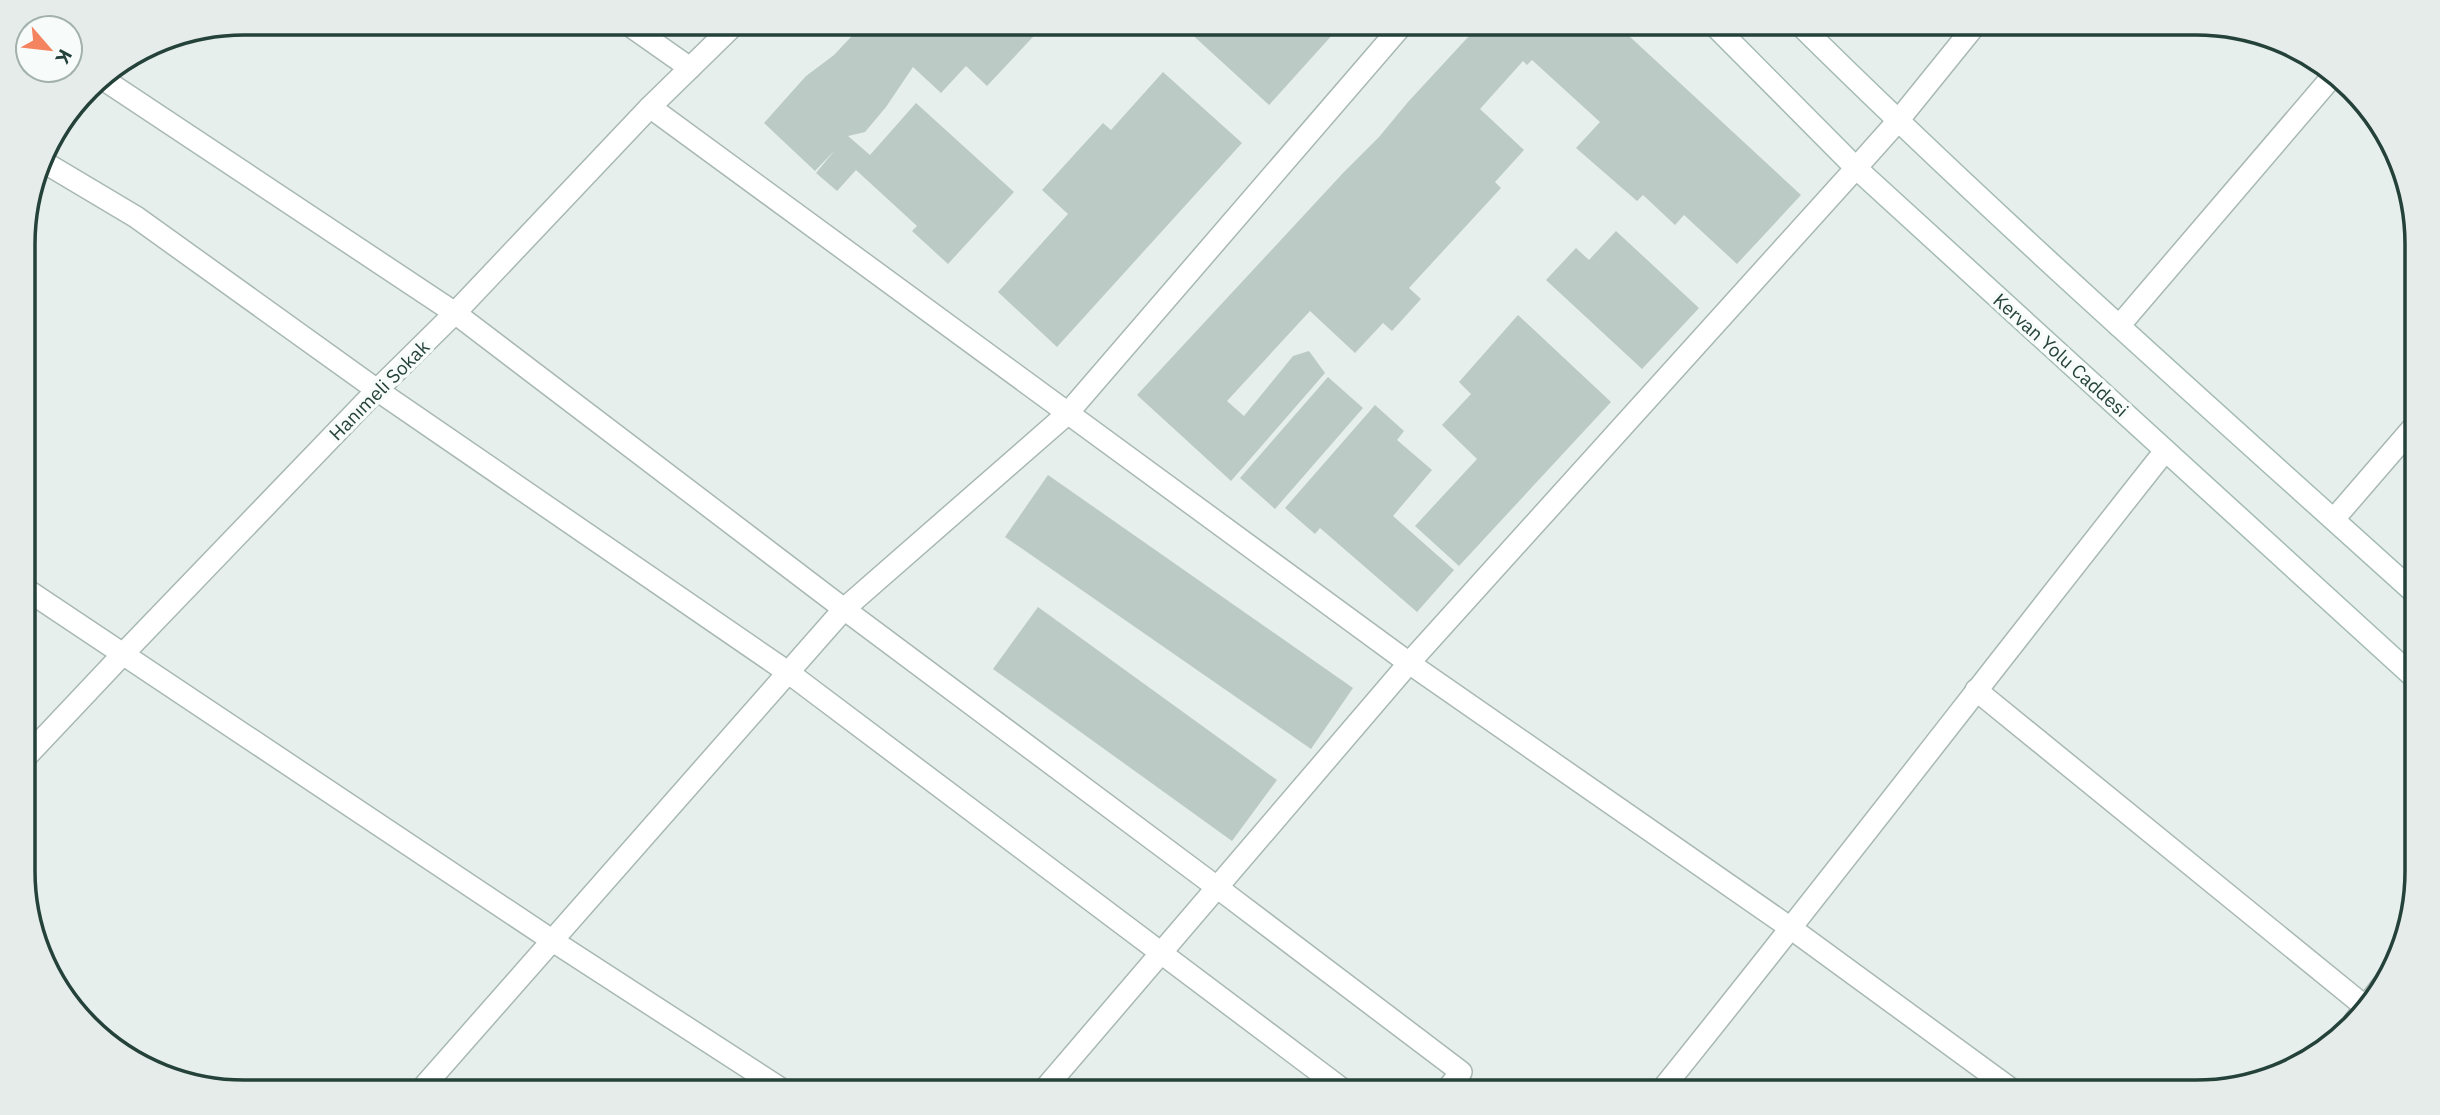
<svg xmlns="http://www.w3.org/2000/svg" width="2440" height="1115" font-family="'IBM Plex Sans',sans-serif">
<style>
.building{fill:#bbcac4}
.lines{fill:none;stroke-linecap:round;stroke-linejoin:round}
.minor-casing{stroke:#a8b8b2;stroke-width:24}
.tertiary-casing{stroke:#a8b8b2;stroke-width:24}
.secondary-casing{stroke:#a4bbb3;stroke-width:24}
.minor{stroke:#fff;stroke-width:21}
.tertiary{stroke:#fff;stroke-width:21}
.secondary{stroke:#fff;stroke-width:21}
.labels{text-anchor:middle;stroke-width:7;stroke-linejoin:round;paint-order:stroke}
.street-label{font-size:19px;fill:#24423a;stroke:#f7fbf9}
.rim{fill:none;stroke:#24423a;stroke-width:3.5}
</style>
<rect width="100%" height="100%" fill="#e6efeb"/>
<g class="building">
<path d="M864,23H1046L987,86L966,66L941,93L913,67L886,107L865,132L848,136L870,155L916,103L1014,192L948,264L912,231L917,226L856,170L837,191L816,173L835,150L815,171L764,123L806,76L834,55Z"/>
<path d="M1192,23H1343L1269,105L1186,29Z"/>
<path d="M1481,23H1615L1801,195L1737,264L1684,215L1675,225L1643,195L1637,201L1576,148L1600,122L1532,60L1527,65L1523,61L1480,109L1524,150L1495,182L1501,188L1409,288L1421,299L1392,331L1383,323L1355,353L1310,311L1227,401L1244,416L1293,356L1309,351L1325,373L1231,481L1137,395L1343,173L1379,137L1408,102Z"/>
<path d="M1163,72L1242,143L1057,347L998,292L1068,214L1042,190L1103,123L1111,130Z"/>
<path d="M1616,231L1699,308L1642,369L1546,280L1576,248L1589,260Z"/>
<path d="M1518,315L1611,402L1459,566L1415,526L1477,459L1442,425L1471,394L1459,382Z"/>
<path d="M1328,377L1363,408L1275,509L1240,478Z"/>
<path d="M1375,405L1404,431L1397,440L1432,470L1393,516L1454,570L1417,612L1320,528L1315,534L1285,508Z"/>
<path d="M1048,475L1353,688L1311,749L1005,537Z"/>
<path d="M1038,607L1277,780L1232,841L993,669Z"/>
</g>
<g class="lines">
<defs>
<g id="minor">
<path d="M100,77L455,313L844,609L1218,888L1461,1072L1445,1092"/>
<path d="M42,161L136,217L377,390L789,673L1346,1092"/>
<path d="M2119,326L2331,78"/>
<path d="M2334,519L2416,424"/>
<path d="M24,588L553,941L786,1092"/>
<path d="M1976,690L2368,1009"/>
<path d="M419,1092L844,609L1067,414L1404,23"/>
<path d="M1042,1092L1409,663L1856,168L1897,122L1977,23"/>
<path d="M1660,1092C1831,880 1996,664 2165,451"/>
</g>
<g id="tertiary">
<path d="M626,23L690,68"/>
<path d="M650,107L1409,663L1792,929L2015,1092"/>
<path d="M24,759L124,653L377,390L455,313L650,107L736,23"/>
<path d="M2354,1022L2388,978"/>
</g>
<g id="secondary">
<path d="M1712,23L1856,168L2417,680"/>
<path d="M1798,23C1997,220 2208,406 2416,594"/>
</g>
</defs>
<use href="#minor" class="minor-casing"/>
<use href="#tertiary" class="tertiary-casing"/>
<use href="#secondary" class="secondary-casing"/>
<use href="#minor" class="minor"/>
<use href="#tertiary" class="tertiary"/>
<use href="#secondary" class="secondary"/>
</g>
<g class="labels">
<g class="street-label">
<text transform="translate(2061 355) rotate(42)" y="7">Kervan Yolu Caddesi</text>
<text transform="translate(379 390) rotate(-45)" y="7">Hanımeli Sokak</text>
</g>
</g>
<path d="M0 0H2440V1115H0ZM244 35H2196A209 209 0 0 1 2405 244V871A209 209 0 0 1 2196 1080H244A209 209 0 0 1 35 871V244A209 209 0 0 1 244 35Z" fill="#e6ecea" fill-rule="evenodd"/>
<path class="rim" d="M244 35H2196A209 209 0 0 1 2405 244V871A209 209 0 0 1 2196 1080H244A209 209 0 0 1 35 871V244A209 209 0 0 1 244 35Z"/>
<g transform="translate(49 49) rotate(118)"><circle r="33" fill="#f7fbf9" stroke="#a3b1ad" stroke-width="2"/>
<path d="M0-5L12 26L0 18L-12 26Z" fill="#f4845f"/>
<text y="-10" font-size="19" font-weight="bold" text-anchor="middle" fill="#24423a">K</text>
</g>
</svg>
